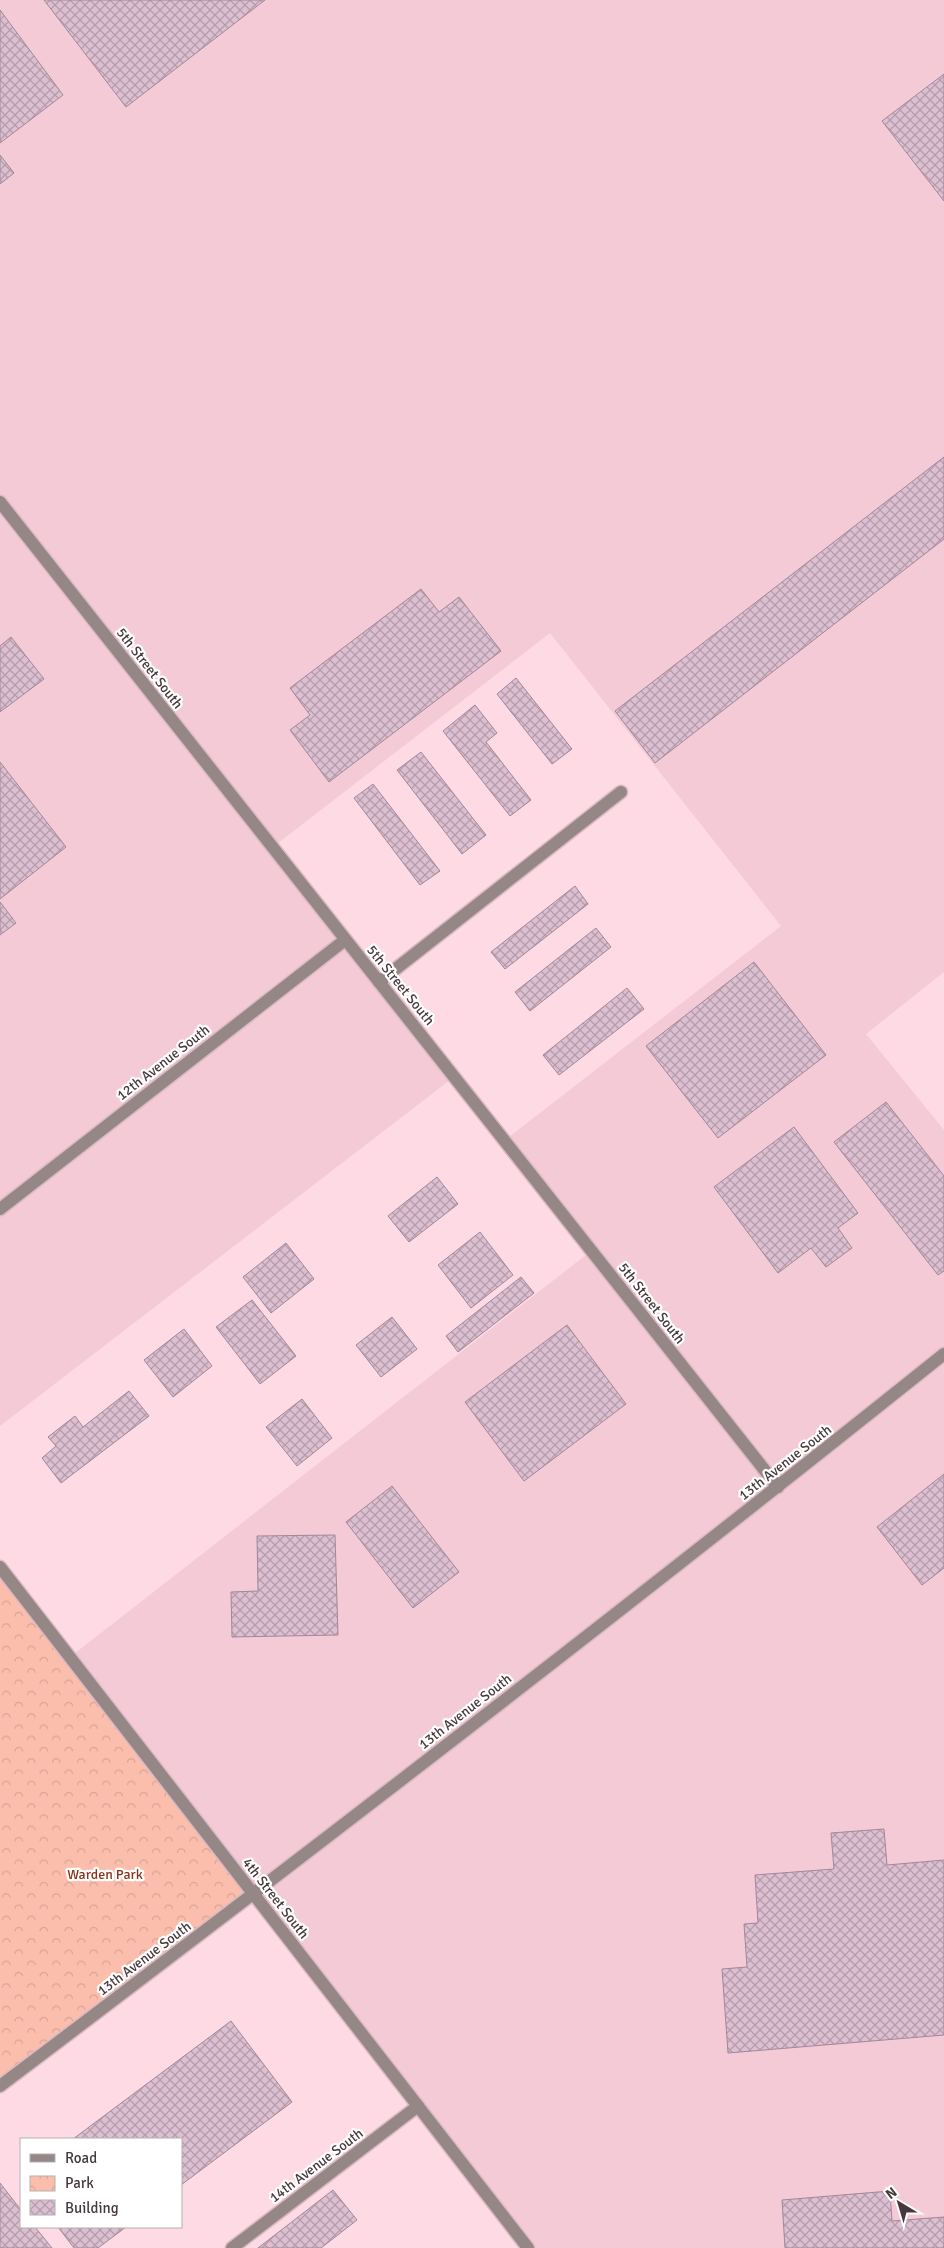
<svg xmlns="http://www.w3.org/2000/svg" width="944" height="2248" font-family="Signika,sans-serif">
<style>
.built{fill:#f4cad6}
.park{fill:url(#park-crowns)}
.building{fill:url(#building-cross-hatch);stroke:#a28798}
.lines{fill:none;stroke-linecap:round;stroke-linejoin:round}
.minor-casing{stroke:#d9bac2;stroke-width:15}
.minor{stroke:#968787;stroke-width:12}
.labels{text-anchor:middle;stroke-width:4.5;stroke-linejoin:round;paint-order:stroke}
.street-label{font-size:14px;fill:#46383c;stroke:#fff}
.park-label{font-size:14px;fill:#87331a;stroke:#fff}
</style>
<defs>
<pattern id="park-crowns" width="20" height="18" patternUnits="userSpaceOnUse" patternTransform="scale(1.25)"><rect width="20" height="18" fill="#fbbeac"/><path d="M2 6a3 3 0 1 1 6 0M12 15a3 3 0 1 1 6 0" fill="none" stroke="#d8a495"/></pattern>
<pattern id="building-cross-hatch" width="8" height="8" patternUnits="userSpaceOnUse" patternTransform="scale(1.25)"><rect width="8" height="8" fill="#dcbfd1"/><path d="M0 0l8 8M0 8l8-8" fill="none" stroke="#b49cab"/></pattern>
</defs>
<rect width="100%" height="100%" fill="#fedae4"/>
<path class="built" d="M0,0H944V972L866,1034L944,1130V2248H528L70,1657L591,1251L505,1140L781,926L550,633L273,847L454,1077L0,1426Z"/>
<path class="park" d="M0,1566L254,1894L0,2086Z"/>
<g class="building">
<path d="M44,0H265L126,107Z"/>
<path d="M0,10L63,95L0,143Z"/>
<path d="M944,74V201L882,121Z"/>
<path d="M0,155L14,173L0,184Z"/>
<path d="M944,457V539L655,763L615,711Z"/>
<path d="M421,589L439,612L459,597L501,651L329,782L290,730L310,715L290,688Z"/>
<path d="M11,637L44,679L0,712V646Z"/>
<path d="M516,678L572,749L552,764L497,694Z"/>
<path d="M475,705L497,733L486,742L531,800L510,816L443,731Z"/>
<path d="M421,752L486,835L462,854L397,770Z"/>
<path d="M0,762L66,847L0,899Z"/>
<path d="M373,784L440,871L420,885L354,798Z"/>
<path d="M575,886L588,904L505,969L491,952Z"/>
<path d="M0,902L16,923L0,935Z"/>
<path d="M596,928L611,947L530,1011L515,992Z"/>
<path d="M754,962L826,1055L718,1138L646,1046Z"/>
<path d="M627,988L644,1009L559,1075L543,1055Z"/>
<path d="M886,1102L944,1176V1271L938,1275L834,1142Z"/>
<path d="M794,1127L858,1213L838,1228L852,1248L826,1267L811,1248L778,1273L714,1187Z"/>
<path d="M437,1177L458,1204L409,1242L388,1216Z"/>
<path d="M480,1232L513,1275L471,1308L438,1265Z"/>
<path d="M286,1243L314,1279L271,1313L243,1277Z"/>
<path d="M521,1277L534,1293L458,1352L446,1336Z"/>
<path d="M252,1300L296,1356L260,1384L216,1327Z"/>
<path d="M392,1317L417,1349L381,1377L356,1345Z"/>
<path d="M567,1325L626,1404L524,1481L465,1402Z"/>
<path d="M184,1329L212,1366L173,1397L144,1360Z"/>
<path d="M129,1391L149,1416L61,1483L42,1458L56,1446L48,1437L75,1416L83,1427Z"/>
<path d="M302,1399L332,1438L297,1466L266,1427Z"/>
<path d="M944,1474V1568L922,1585L877,1527Z"/>
<path d="M392,1486L459,1572L413,1608L346,1522Z"/>
<path d="M335,1535L338,1635L232,1637L231,1592L258,1591L257,1536Z"/>
<path d="M884,1829L887,1865L944,1860V2035L728,2053L722,1969L747,1967L744,1924L758,1923L755,1875L834,1869L831,1833Z"/>
<path d="M231,2021L292,2102L181,2185V2139H73Z"/>
<path d="M0,2183L21,2210V2227H35L52,2248H0Z"/>
<path d="M333,2190L357,2220L321,2248H258Z"/>
<path d="M890,2191L892,2221L944,2217V2248H785L782,2200Z"/>
<path d="M58,2227H126L98,2248H74Z"/>
</g>
<g class="lines">
<defs>
<g id="minor">
<path d="M0,502L778,1487"/>
<path d="M379,982L621,792"/>
<path d="M0,1209L345,940"/>
<path d="M0,1567L528,2248"/>
<path d="M0,2086C318,1846 633,1603 944,1354"/>
<path d="M232,2248L418,2106"/>
</g>
</defs>
<use href="#minor" class="minor-casing"/>
<use href="#minor" class="minor"/>
</g>
<g class="labels">
<g class="street-label">
<text transform="translate(150 668) rotate(52)" y="5">5th Street South</text>
<text transform="translate(401 985) rotate(51)" y="5">5th Street South</text>
<text transform="translate(163 1062) rotate(-38)" y="5">12th Avenue South</text>
<text transform="translate(652 1303) rotate(52)" y="5">5th Street South</text>
<text transform="translate(785 1462) rotate(-38)" y="5">13th Avenue South</text>
<text transform="translate(465 1711) rotate(-38)" y="5">13th Avenue South</text>
<text transform="translate(276 1898) rotate(52)" y="5">4th Street South</text>
<text transform="translate(144 1958) rotate(-37)" y="5">13th Avenue South</text>
<text transform="translate(316 2165) rotate(-37)" y="5">14th Avenue South</text>
</g>
<g class="park-label">
<text x="105" y="1879">Warden Park</text>
</g>
</g>
<rect x="20" y="2138" width="162" height="90" fill="#ffffff" stroke="#b5afb1"/>
<rect x="30" y="2154" width="25" height="8" fill="#968787" stroke="#b5afb1"/>
<text x="65" y="2163" font-size="15" fill="#46383c">Road</text>
<rect x="30" y="2176" width="25" height="15" fill="url(#park-crowns)" stroke="#b5afb1"/>
<text x="65" y="2188" font-size="15" fill="#46383c">Park</text>
<rect x="30" y="2200" width="25" height="15" fill="url(#building-cross-hatch)" stroke="#b5afb1"/>
<text x="65" y="2213" font-size="15" fill="#46383c">Building</text>
<g transform="translate(899 2203) rotate(322)" stroke="#ffffff" stroke-width="4" paint-order="stroke">
<path d="M0-4L9 19L0 12L-9 19Z" fill="#46383c"/>
<text y="-8" font-size="14" font-weight="bold" text-anchor="middle" fill="#46383c">N</text>
</g>
</svg>
